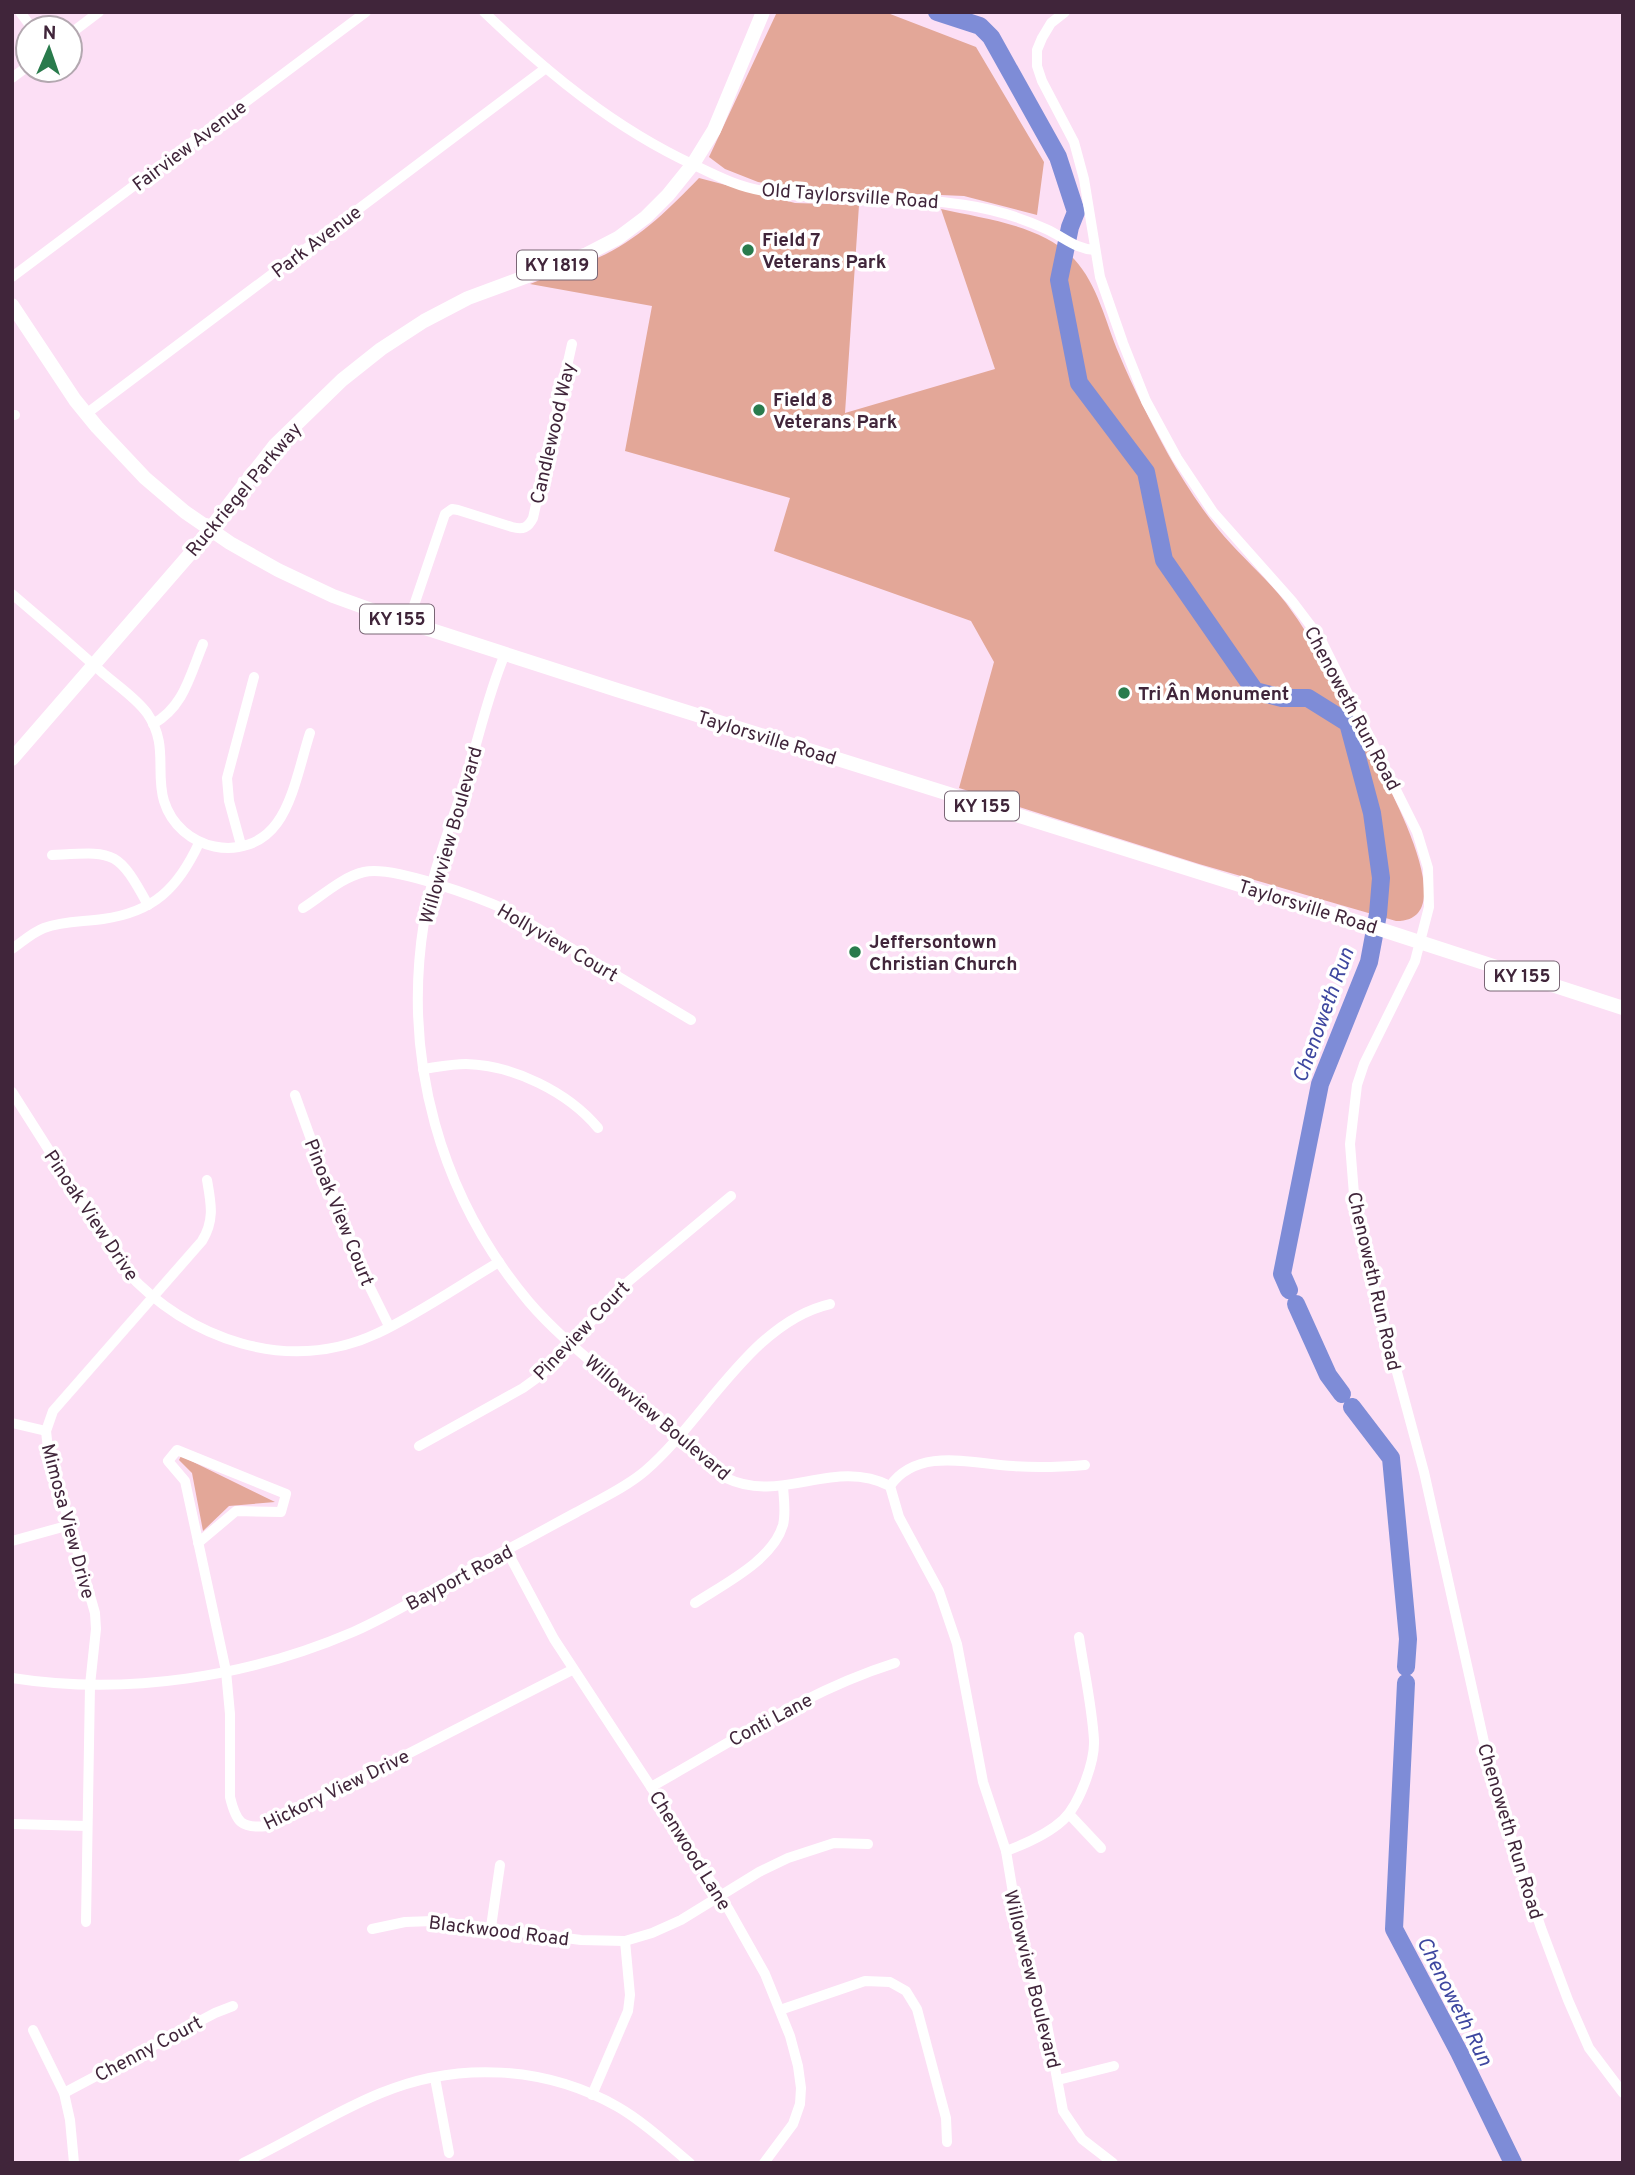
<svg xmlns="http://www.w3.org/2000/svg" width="1635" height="2175" font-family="Overpass,sans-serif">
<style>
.green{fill:#e3a798}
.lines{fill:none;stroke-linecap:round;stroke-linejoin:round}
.river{stroke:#7e8cd7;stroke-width:18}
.minor{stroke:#fff;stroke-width:10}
.major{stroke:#fff;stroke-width:14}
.poi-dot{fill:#297b4c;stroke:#fff;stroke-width:2.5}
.labels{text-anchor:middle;stroke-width:7;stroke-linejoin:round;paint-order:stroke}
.shield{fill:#fff;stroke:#796675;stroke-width:2}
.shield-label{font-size:18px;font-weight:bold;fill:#40253a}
.street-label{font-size:19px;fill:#40253a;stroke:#fff}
.poi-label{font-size:19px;font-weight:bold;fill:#40253a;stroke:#fff;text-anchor:start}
.water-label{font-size:21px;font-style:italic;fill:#3e47a0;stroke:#fff}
</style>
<rect width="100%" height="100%" fill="#fcdff5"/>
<g class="green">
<path d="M777,12H885L976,47L1044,162L1037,215L964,196L803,189L758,182L725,169L709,157Z"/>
<path d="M699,178L795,203L859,205L845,413L995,369L941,209C985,219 1042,225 1074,259C1098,285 1105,321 1119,354C1133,388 1151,422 1168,454C1182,479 1200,507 1218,529C1239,555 1266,577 1286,603C1318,646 1341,693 1365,741C1379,770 1469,922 1396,921L1199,864L959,788L994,662L971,621L774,551L790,498L625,451L652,306L530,284C555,274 582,266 606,254C642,236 671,207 699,178Z"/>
<path d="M181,1456L275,1502L229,1506L203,1531L192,1473L179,1460Z"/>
</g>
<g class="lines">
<g class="river">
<path d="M937,12L980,26L991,37L1058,157L1076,212L1070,227L1059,280L1079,383L1146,472L1164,560L1255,691L1282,698H1308L1348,723L1372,813L1381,878L1378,914L1369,962L1320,1084L1282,1274L1289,1290"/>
<path d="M1296,1304L1328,1375L1342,1394"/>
<path d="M1352,1407L1391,1458L1408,1639L1406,1667"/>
<path d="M1406,1683L1394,1929L1459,2052L1513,2163"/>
</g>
<g class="minor">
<path d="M20,12L32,28"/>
<path d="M484,12C548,73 614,128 694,165C717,176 738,187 764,191C830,203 898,194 965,205C992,209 1022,218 1046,229C1064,237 1075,249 1095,250"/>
<path d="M1065,12L1051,23L1042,38L1037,50V66L1042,81L1074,142L1084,179L1100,277L1123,343L1146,401L1177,458L1213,512L1292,601L1320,638L1417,832L1428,868L1429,907L1415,961L1364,1064L1357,1085L1350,1144L1355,1207L1368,1265L1424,1472L1492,1778L1541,1928L1568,2000L1589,2048L1623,2093"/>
<path d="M70,34L99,12"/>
<path d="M12,78L28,66"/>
<path d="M12,277L366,12"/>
<path d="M86,414L546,68"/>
<path d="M12,415H15"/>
<path d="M12,594C43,620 74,647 104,674C118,686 136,698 147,713C169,745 155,771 164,801C179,850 246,866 277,823C294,800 301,760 310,733"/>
<path d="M408,623L445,514L452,509L458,510L512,527C523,530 528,528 533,518L572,344"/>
<path d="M505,654C487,696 478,742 464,785C449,830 431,875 424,922C402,1059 440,1196 529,1302C558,1336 596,1365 630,1395C661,1423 692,1453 726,1478C783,1505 833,1457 890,1486L899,1517L939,1591L957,1644L983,1782L1006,1851L1021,1941L1045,2014L1063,2111L1082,2139L1113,2163"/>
<path d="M153,724C184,707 190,675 203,644"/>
<path d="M241,845L229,801L227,778L254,677"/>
<path d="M52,855C114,852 117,848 148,905"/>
<path d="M303,908C322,896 342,877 364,872C393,865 480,898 509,911L691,1020"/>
<path d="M12,949C22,942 33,932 44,928C63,921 83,922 103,919C154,912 178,888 199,843"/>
<path d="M423,1069C437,1067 452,1064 466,1064C513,1065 568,1092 598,1128"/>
<path d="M12,1092L125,1270C188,1340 289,1375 378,1333C418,1314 460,1285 499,1262"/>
<path d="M295,1095L349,1245L389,1326"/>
<path d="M12,1423L46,1431"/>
<path d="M419,1446L523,1388L541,1375L629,1281L731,1196"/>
<path d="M890,1486C918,1446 974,1464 1013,1466C1037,1468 1061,1467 1085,1465"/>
<path d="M12,1541L70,1525"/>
<path d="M198,1543L236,1511L281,1512L286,1494L177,1450L168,1461L185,1481L226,1671L230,1714V1797C236,1822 241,1829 267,1826L572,1670"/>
<path d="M507,1551L554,1639L651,1787L729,1910L765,1974L790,2036L798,2066L801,2088L800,2104L793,2124L764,2163"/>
<path d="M695,1603C724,1584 773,1560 783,1525C786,1513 784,1500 783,1487"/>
<path d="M12,1678C127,1696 248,1677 353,1632C400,1611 443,1583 489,1559C519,1544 547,1528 577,1512C600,1499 625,1488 645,1471C704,1421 751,1322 830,1304"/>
<path d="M651,1787C732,1742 806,1691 895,1663"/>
<path d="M1069,1814L1101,1848"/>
<path d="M12,1824L87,1826"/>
<path d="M1006,1851C1025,1844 1048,1834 1063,1820C1079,1805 1095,1762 1094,1740C1092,1706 1084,1671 1079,1637"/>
<path d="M86,1922L90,1685L96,1629L95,1613L48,1449L46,1431L53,1411L202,1241C215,1220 211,1203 207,1180"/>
<path d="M491,1927L500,1865"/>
<path d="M372,1929L405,1922L433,1921L581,1940L625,1941L652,1933L681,1920L759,1872L788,1858L834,1843L868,1844"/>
<path d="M780,2010L865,1981L890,1982L906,1991L917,2009L946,2118L947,2142"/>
<path d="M33,2030L64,2093L70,2120L74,2163"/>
<path d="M435,2078L449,2153"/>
<path d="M1058,2080L1114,2066"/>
<path d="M64,2093L215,2013L233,2006"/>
<path d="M592,2095L628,2011L630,1995L625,1941"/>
<path d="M243,2163C290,2141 334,2112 381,2093C458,2061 546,2066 618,2107C644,2122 667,2144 690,2163"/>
</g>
<g class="major">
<path d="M12,305L75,400L97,427L145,478L185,512L230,543L278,570L333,596L391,617L617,690L1361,923L1623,1008"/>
<path d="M12,759L196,547L275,445L342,380L381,349L424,321L468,298L587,254L618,238L646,217L668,195L693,164L714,130L763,12"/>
</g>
</g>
<g class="poi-dot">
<circle cx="748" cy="250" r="7"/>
<circle cx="759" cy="410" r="7"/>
<circle cx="1124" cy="693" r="7"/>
<circle cx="855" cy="952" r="7"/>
</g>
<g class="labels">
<g class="shield">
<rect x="517" y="250.5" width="80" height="29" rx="5"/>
<rect x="360" y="604.5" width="74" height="29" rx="5"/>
<rect x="945" y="791.5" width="74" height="29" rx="5"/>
<rect x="1485" y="961.5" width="74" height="29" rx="5"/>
</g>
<g class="shield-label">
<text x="557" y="271">KY 1819</text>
<text x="397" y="625">KY 155</text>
<text x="982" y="812">KY 155</text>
<text x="1522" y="982">KY 155</text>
</g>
<g class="street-label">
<text transform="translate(189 145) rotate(-37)" y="7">Fairview Avenue</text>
<text transform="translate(850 195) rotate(4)" y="7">Old Taylorsville Road</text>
<text transform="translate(316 241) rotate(-37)" y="7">Park Avenue</text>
<text transform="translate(552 433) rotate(-77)" y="7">Candlewood Way</text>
<text transform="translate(243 489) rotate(-50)" y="7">Ruckriegel Parkway</text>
<text transform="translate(1353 708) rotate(62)" y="7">Chenoweth Run Road</text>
<text transform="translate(767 737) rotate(17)" y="7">Taylorsville Road</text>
<text transform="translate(450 835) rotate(-74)" y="7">Willowview Boulevard</text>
<text transform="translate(1308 906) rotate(17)" y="7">Taylorsville Road</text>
<text transform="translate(558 942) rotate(30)" y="7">Hollyview Court</text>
<text transform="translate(340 1212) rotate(68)" y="7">Pinoak View Court</text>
<text transform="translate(92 1215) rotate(56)" y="7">Pinoak View Drive</text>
<text transform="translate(1375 1281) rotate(77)" y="7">Chenoweth Run Road</text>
<text transform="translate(581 1330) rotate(-46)" y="7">Pineview Court</text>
<text transform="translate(658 1417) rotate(40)" y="7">Willowview Boulevard</text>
<text transform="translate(69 1521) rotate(75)" y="7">Mimosa View Drive</text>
<text transform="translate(459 1577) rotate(-28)" y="7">Bayport Road</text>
<text transform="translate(770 1719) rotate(-28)" y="7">Conti Lane</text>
<text transform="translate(336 1789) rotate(-26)" y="7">Hickory View Drive</text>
<text transform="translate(1511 1831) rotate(73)" y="7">Chenoweth Run Road</text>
<text transform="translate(691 1850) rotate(58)" y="7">Chenwood Lane</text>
<text transform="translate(499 1930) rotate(7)" y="7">Blackwood Road</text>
<text transform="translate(1033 1979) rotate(76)" y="7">Willowview Boulevard</text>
<text transform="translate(148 2048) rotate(-28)" y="7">Chenny Court</text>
</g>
<g class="poi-label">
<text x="762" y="246">Field 7<tspan x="762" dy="22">Veterans Park</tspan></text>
<text x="773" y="406">Field 8<tspan x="773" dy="22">Veterans Park</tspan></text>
<text x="1138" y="700">Tri Ân Monument</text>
<text x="869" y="948">Jeffersontown<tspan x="869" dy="22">Christian Church</tspan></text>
</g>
<g class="water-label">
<text transform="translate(1323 1015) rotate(-70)" y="7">Chenoweth Run</text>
<text transform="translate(1455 2001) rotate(63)" y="7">Chenoweth Run</text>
</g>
</g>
<rect width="1635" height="2175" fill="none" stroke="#40253a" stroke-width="28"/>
<g transform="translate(49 49) rotate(2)"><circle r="33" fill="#ffffff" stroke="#b3a8b0" stroke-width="2"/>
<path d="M0-5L12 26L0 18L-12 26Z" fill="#297b4c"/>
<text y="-10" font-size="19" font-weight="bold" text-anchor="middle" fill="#40253a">N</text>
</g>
</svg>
